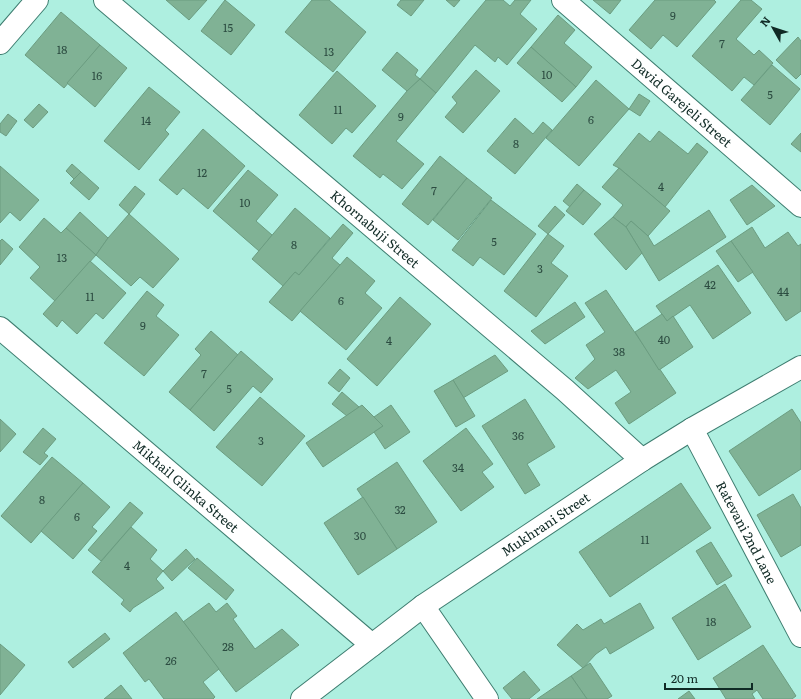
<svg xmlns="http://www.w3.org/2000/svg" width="801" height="699" font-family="Literata,serif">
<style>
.building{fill:#80b295;stroke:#6b9c80}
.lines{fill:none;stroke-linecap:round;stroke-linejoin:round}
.minor-casing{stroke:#3e7d70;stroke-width:24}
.tertiary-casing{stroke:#3e7d70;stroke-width:24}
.minor{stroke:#fff;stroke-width:22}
.tertiary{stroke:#fff;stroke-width:22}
.labels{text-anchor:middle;stroke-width:3.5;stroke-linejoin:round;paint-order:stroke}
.number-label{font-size:11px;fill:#2c4c41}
.street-label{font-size:13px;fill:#102a25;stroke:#aeefe0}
</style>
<rect width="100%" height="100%" fill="#aeefe0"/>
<g class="building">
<path d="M166,0H207L189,20Z"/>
<path d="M225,0L255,25L231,55L201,31Z"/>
<path d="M312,0H329L366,32L333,72L285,32Z"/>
<path d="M401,0H424L411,16L397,5Z"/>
<path d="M446,0H460L454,7Z"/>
<path d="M486,0H503L510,6L515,0H531L520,14L537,29L507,65L498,57L495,62L475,45L436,93L420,79Z"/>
<path d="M593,0H621L610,14Z"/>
<path d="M655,0H714L716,2L677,47L663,35L651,49L629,30Z"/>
<path d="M741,0H751L762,9L736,39L754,55L759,50L773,63L754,85L744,77L732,91L692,56Z"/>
<path d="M61,12L100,45L64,88L25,55Z"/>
<path d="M558,15L575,30L564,43L592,67L576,87L531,47Z"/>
<path d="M798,37L801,41V74L796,79L776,60Z"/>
<path d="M100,45L127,68L95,107L67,83Z"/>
<path d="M531,47L576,87L562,102L517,63Z"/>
<path d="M397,52L418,70L415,75L420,79L407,91L382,70Z"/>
<path d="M772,65L800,89L770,125L741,100Z"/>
<path d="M476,70L500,91L463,133L445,117L457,103L452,97Z"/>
<path d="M337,71L376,106L352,133L346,128L332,144L299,115Z"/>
<path d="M420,79L436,93L396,141L424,164L402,189L383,174L380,178L353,156L407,91Z"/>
<path d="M596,80L629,109L579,166L546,138Z"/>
<path d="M149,87L180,112L165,130L169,134L139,170L104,141Z"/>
<path d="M639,94L650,101L640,116L629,109Z"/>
<path d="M39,104L48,112L33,128L24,120Z"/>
<path d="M8,114L17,121L6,136L0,132V124Z"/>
<path d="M515,118L533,134L543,122L552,130L515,174L487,151Z"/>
<path d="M203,129L245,166L208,209L183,188L177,195L159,180Z"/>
<path d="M659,131L688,154L697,143L708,152L665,207L619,168L613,165L639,133L650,142Z"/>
<path d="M801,133V152L791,144Z"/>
<path d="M440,156L467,178L428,225L402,204Z"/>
<path d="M72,164L81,172L74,179L66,171Z"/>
<path d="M0,166L39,200L20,221L10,212L0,223Z"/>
<path d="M619,168L670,211L648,236L631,221L626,227L613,217L623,205L602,187Z"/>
<path d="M248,170L278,195L256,221L272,235L259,251L213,211Z"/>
<path d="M81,172L99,188L89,200L70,183Z"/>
<path d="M467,178L492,198L458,240L433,220Z"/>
<path d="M577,184L584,190L570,207L563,201Z"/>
<path d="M752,185L775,206L747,225L730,200Z"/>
<path d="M135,186L145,194L129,214L119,205Z"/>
<path d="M584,190L601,204L583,225L566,211Z"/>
<path d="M491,200L536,234L504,275L480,257L473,266L452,250Z"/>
<path d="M555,206L565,215L548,234L538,226Z"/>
<path d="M295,208L330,238L299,275L295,272L283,286L252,259Z"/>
<path d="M709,210L726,237L659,281L626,227L631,221L648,236L654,246Z"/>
<path d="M80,212L108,238L96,255L66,228Z"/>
<path d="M129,214L179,259L153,288L140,277L131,286L96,255L108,238Z"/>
<path d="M613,217L626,227L642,253L626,270L594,234Z"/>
<path d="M44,218L61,233L66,228L96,255L55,301L30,278L40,267L19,247Z"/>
<path d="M343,224L353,233L332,258L340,265L292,321L269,302L295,272L299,275Z"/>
<path d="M752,227L765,248L788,232L798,246L801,244V311L786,321L731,241Z"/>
<path d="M548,234L564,246L551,263L568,276L536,317L504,291Z"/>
<path d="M2,239L13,249L0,265V241Z"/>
<path d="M731,241L753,272L738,282L716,251Z"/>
<path d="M347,257L375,281L365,293L382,308L346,350L300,311Z"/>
<path d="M90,261L126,293L103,319L96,313L77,334L62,320L57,327L43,314Z"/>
<path d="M718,265L751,313L713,339L690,305L667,321L656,306Z"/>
<path d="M606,290L676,393L629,424L615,403L631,392L616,370L588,389L575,378L595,359L586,345L605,332L585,303Z"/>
<path d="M147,291L164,305L156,316L179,335L144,376L104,343Z"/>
<path d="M400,297L431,324L377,386L347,359Z"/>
<path d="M575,302L585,317L545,344L531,331Z"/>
<path d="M662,314L667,321L673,316L693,347L659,370L635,332Z"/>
<path d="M211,331L238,355L190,410L169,392L201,355L195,349Z"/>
<path d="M241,351L273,379L261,393L253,386L214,431L190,410Z"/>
<path d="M495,355L508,371L463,398L453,380Z"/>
<path d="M340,369L350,378L339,392L328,383Z"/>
<path d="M453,380L475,416L456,427L434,391Z"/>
<path d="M342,392L359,407L347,416L332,404Z"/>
<path d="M260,397L305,436L262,486L216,447Z"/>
<path d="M525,399L555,447L527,464L540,485L525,494L482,426Z"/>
<path d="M362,405L383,426L323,467L306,443Z"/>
<path d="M391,405L410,432L385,449L374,432L383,426L374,417Z"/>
<path d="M792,409L801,423V469L759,496L729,451Z"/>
<path d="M0,419L16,434L0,452Z"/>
<path d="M43,428L56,439L44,453L48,456L40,465L23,452Z"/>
<path d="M466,428L493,464L482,472L494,487L461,511L423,461Z"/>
<path d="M52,457L83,483L31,543L1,516Z"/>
<path d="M397,462L437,522L397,549L357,489Z"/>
<path d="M83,483L110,507L92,527L97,531L73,559L41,531Z"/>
<path d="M681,483L711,528L610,597L579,552Z"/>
<path d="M793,494L801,508V545L781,557L757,515Z"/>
<path d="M363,497L397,549L358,575L324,523Z"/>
<path d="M130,502L143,513L101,561L88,550Z"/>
<path d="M131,527L157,550L150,559L163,571L156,579L164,588L133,608L130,612L121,604L124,600L92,572Z"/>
<path d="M711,542L732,576L717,585L696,551Z"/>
<path d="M186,549L195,559L172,581L163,571Z"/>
<path d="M197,558L234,590L226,600L188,568Z"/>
<path d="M725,584L751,627L698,660L672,618Z"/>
<path d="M209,603L216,612L227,603L237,616L233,619L255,649L282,629L299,645L236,692L183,622Z"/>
<path d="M640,603L654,628L610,654L606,647L596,654L583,668L557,645L577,624L583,630L601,619L604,624Z"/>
<path d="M176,612L219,669L203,682L215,697L213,699H164L149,679L145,682L123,653Z"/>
<path d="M105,633L110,639L73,668L68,662Z"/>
<path d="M0,644L25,665L0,695Z"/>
<path d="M763,645L796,696L792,699H763L757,690L752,694L755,699H726L713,678Z"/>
<path d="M590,663L612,696L607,699H587L571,676Z"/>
<path d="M524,671L540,690L529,699H512L503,688Z"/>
<path d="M571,676L587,699H537Z"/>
<path d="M121,685L132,699H104Z"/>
<path d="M689,691L695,699H678Z"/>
</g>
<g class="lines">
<defs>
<g id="minor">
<path id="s1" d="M105,0L565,390L642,460"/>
<path id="s2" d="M563,0L801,206"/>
<path d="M0,43L37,0"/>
<path id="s3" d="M0,328L372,645"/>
<path id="s4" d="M692,429L801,636"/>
<path d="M423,606L487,699"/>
</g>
<g id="tertiary">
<path id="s5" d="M302,699L423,606L642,460L692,429L801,367"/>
</g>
</defs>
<use href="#minor" class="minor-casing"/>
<use href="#tertiary" class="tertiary-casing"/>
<use href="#minor" class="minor"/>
<use href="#tertiary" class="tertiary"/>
</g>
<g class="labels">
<g class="number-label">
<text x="673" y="20">9</text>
<text x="228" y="32">15</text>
<text x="722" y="48">7</text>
<text x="62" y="54">18</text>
<text x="329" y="56">13</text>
<text x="547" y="79">10</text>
<text x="97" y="80">16</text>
<text x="770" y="99">5</text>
<text x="338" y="114">11</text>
<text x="401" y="121">9</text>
<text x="591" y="124">6</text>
<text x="146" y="125">14</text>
<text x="516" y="148">8</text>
<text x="202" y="177">12</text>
<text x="661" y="191">4</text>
<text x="434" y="195">7</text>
<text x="245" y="207">10</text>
<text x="494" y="246">5</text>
<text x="294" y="249">8</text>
<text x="62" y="262">13</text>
<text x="540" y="273">3</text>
<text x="710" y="289">42</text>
<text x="783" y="296">44</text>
<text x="90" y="301">11</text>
<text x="341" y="305">6</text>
<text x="143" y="330">9</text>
<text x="664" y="344">40</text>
<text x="389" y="345">4</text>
<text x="619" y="356">38</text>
<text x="204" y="378">7</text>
<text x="229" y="393">5</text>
<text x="518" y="440">36</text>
<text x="261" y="445">3</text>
<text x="458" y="472">34</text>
<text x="42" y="504">8</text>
<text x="400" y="514">32</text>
<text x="77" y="521">6</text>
<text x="360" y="540">30</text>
<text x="645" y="544">11</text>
<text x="127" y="570">4</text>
<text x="711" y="626">18</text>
<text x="228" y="651">28</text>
<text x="171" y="665">26</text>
</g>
<g class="street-label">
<text dy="5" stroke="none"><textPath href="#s2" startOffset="157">David Garejeli Street</textPath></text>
<text dy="5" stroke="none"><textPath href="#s1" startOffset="354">Khornabuji Street</textPath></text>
<text dy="5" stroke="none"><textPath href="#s3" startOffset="244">Mikhail Glinka Street</textPath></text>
<text dy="5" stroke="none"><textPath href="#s5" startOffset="300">Mukhrani Street</textPath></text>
<text dy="5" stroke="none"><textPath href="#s4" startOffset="117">Ratevani 2nd Lane</textPath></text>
</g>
</g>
<g transform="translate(773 28) rotate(309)" stroke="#aeefe0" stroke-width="3" paint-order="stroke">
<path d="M0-3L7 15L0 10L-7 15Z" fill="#102a25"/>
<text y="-6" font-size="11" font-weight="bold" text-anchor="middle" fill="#102a25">N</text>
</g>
<path d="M665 683v6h87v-6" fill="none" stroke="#102a25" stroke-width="2"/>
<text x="671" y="683" font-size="12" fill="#102a25" stroke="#aeefe0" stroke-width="3" paint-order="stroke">20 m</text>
</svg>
